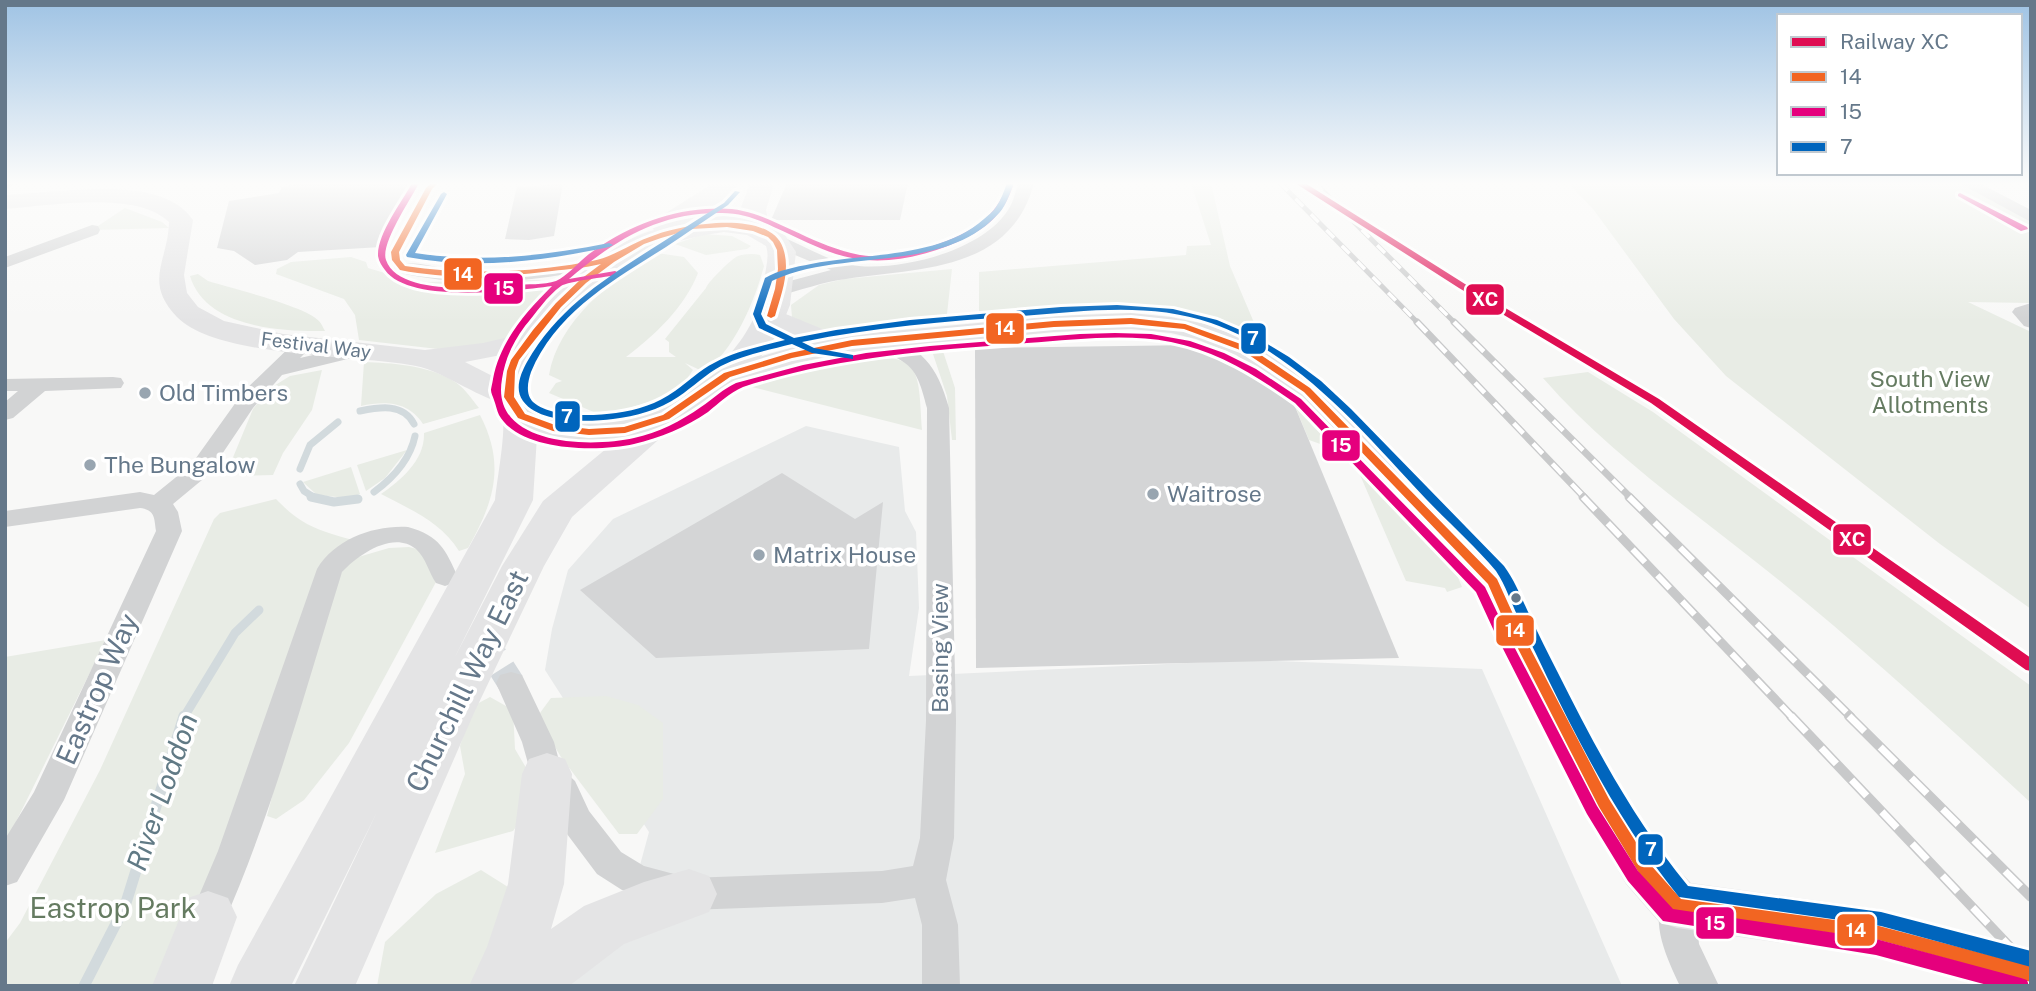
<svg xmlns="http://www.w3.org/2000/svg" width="2036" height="991" font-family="'Public Sans',sans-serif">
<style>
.built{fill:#e8eaea}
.green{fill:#e8ece5}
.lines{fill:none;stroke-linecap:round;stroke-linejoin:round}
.stream-far2{stroke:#d2dadd;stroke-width:7}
.stream-far1{stroke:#d2dadd;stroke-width:9}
.stream{stroke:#d2dadd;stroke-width:11}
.building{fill:#d4d5d6}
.street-tunnel{stroke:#d3d8dc;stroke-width:27;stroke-dasharray:27 14;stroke-linecap:butt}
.street{fill:#d2d3d4;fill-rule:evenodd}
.secondary{fill:#e4e4e5;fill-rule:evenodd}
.primary{fill:#e4e4e5;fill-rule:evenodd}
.rail-far3-casing{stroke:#c8c9ca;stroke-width:5}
.rail-far2-casing{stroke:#c8c9ca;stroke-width:7}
.rail-far1-casing{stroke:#c8c9ca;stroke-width:9}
.rail-casing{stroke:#c8c9ca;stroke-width:10}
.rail-far3{stroke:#fff;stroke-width:3.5;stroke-dasharray:11;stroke-linecap:butt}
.rail-far2{stroke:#fff;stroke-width:4.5;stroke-dasharray:14;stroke-linecap:butt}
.rail-far1{stroke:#fff;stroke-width:6;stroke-dasharray:18;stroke-linecap:butt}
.rail{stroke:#fff;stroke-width:7;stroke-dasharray:22;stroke-linecap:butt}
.bus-1-casing{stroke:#fff;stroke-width:6}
.bus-2-casing{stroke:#fff;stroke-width:6}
.bus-3-casing{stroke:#fff;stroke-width:6}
.bus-1{fill:#f26522;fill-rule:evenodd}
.bus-2{fill:#e5007d;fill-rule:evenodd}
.bus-3{fill:#0065bd;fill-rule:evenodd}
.rail-1-casing{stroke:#fff;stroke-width:6}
.rail-1{fill:#df0d52;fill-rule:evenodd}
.poi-dot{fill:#98a5b0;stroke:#fff;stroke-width:2.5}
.bus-dot{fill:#65788a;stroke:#fff;stroke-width:2.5}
.labels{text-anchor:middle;stroke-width:7;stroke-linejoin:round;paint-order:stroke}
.far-street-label{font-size:19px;fill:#65788a;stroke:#fff}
.park-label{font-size:23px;fill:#657b61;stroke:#fff}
.poi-label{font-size:23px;fill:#65788a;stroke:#fff;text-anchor:start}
.street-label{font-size:23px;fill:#65788a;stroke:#fff}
.near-street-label{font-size:28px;fill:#65788a;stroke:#fff}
.near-water-label{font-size:28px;font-style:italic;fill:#617a85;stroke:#fff}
.near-park-label{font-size:28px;fill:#657b61;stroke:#fff}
.line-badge{stroke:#fff;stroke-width:2.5}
.badge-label{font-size:19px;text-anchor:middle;font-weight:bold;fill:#fff}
</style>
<rect width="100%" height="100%" fill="#f8f8f7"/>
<path class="built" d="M806,426L899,447L905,511L916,532L919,608L909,676L1253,660L1482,669L1622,986H549L621,935L649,832L545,670L552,629L568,570L613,519Z"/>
<g class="green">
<path d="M1191,183H1211L1230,266L1258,332L1186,313L1153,308L979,317V272L1186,255L1187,246L1211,245Z"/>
<path d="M1568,183H1961L2031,220V303L1968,302L2031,332V609L1940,544L1726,376L1674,319L1593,209Z"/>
<path d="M125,208L162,222L169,228L92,230Z"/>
<path d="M704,234L732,236L751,246L747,249L706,255L675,244Z"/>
<path d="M657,253L684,257L698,273C685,307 654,336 626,357H676L669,352V342L665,339L706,288C708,282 731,259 738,256C744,254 753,253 760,255L764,266C756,297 733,356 702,371L685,363L693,370L679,390L662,398L603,416L549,393L556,383L562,381L549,375C558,322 612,278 657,253Z"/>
<path d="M351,257L366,262L368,268L405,279L427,282L539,280L549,283L554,287L520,329L507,338L493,344L438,349L359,340L355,315L344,299L276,274L277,269L291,262Z"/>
<path d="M952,269L946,323L870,333L830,332L792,318L791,305L819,285L844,279Z"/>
<path d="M198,274L208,281C230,288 306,306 319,321C322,324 323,328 325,331C280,332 205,327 190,276Z"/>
<path d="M952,337L956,344L941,345L955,388L956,440H952L947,396L933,354L918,345Z"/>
<path d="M855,355C923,356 918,368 922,430L744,385C780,366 814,358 855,355Z"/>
<path d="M364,362C392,363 426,365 452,380C463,386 471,398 479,408L423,424C408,401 385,401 361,406Z"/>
<path d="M322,370L312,410L283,453L273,475L241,476L229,467L253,409L269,389L290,376Z"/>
<path d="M1588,372L1653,412L2031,686V803C1949,727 1867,652 1780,581C1700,516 1611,456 1543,378Z"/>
<path d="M1290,394L1309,411L1343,452L1309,440Z"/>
<path d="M480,415C506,465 494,502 468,548L459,551C440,521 411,510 381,494C401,480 425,460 424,433Z"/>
<path d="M407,450L385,478L366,491L357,465Z"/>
<path d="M351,467L360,494L347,498L317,495L303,482Z"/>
<path d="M1357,468L1457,575L1462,587L1447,592L1445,588L1406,581Z"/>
<path d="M276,499C302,526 317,530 353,540L167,986H5V943L20,923L100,770L214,519L220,513Z"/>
<path d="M409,547L421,550L436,582L349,743L304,800L276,819L267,816L318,619L348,560L389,548Z"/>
<path d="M106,640L5,844V657Z"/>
<path d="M606,696L638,705L663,723V799L637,834H619L561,757L537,717L551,698Z"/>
<path d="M490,697L513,710L515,749L541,793L513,831L435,853L465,774L460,746L473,706Z"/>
<path d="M481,870L519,894L482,986H377L385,942L436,894Z"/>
</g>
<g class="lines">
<g class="stream-far2">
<path d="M360,411C380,407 403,403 414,424"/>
<path d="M300,469L310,445L338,422"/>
<path d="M300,484L304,491L315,498"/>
<path d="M374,492C393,478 410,460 415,436"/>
</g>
<g class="stream-far1">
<path d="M311,497L334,502L358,499"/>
<path d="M184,717L235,633L259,610"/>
</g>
<path class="stream" d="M84,986L125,906L184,716"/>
</g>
<g class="building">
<path d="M298,183H415L381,247L298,252L287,260L255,265L234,251L217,248L229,201L279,193L282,187Z"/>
<path d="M563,183L554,236L529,240L505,239L517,186L525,187Z"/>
<path d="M787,183H908L900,220H771Z"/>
<path d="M1195,345L1291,397L1399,658L976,668L975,348Z"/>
<path d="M782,473L855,519L883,502L869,649L656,658L580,590Z"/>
</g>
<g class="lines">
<path class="street-tunnel" d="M480,634L511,683"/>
<g class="street">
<path d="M5,183H16L5,190Z"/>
<path d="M1018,183H1034C1011,272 918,268 846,279C823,282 801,290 778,296L769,290L771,286L831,270L771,245L768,241L771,237H783C806,247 834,264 859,266C903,270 979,251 1006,213C1013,204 1015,194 1018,183Z"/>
<path d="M1959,183H1979L2031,210V222Z"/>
<path d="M92,225L98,226L100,230L98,234L5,268V257Z"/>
<path d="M612,254L621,259L618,263C547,281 469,290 397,272L394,268C403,257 437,268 451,269C505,274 559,265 612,254Z"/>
<path d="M2031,303V328L2024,326L2012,312L2015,308Z"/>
<path d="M877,335C922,346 937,365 949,408L956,721L954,838L946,880L958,925L960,986H922V925L915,898L882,903L689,910L622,890L597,874L564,830L550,799L531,774L522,742L496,683L500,675L511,672L522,675L554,742L561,768L575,781L589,811L621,852L644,866L689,878L882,871L913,866L920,838L926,721L927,408C916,363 910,364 870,345L867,341L870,337Z"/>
<path d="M302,340L309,342L312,346L300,358L361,344L368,346L371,350L368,354L282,375L253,408L208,475L173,504L178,512L182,531L64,800L17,882L5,886V839L34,792L156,531C154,517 155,510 140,508L5,527V511L140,492L154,495L191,465L244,391L295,342Z"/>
<path d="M113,377L121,378L124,383L121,388L45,391L13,418L5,420V402L18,391H5V379Z"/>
<path d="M408,527C440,536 445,549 458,577L454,583L445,586L436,583C429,573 426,558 416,549C393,530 358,555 342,572C305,691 272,815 221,929L208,934L195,929L190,917L218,851L317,569C335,539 374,525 408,527Z"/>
<path d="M1677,889L1690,893L1695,905L1699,944L1719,986H1680C1667,958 1650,924 1664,893Z"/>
</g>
<g class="secondary">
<path d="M72,190C111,189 168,184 193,220L184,275L187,293L198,307L224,321L283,334L425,350L483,343L527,333L537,336L541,342L537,348L465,362L520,390L525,397L520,404C493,410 448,372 416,366C360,355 217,358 177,317C143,281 168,262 169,222C136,190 49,206 5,209V195Z"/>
<path d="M771,308L825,330L849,335L1054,316L1131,313L1171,317L1205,324L1256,343L1318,383L1507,573L1621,789L1662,852L1691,883L1879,909L2031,948V986H1980L1879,957L1677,928L1659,922L1626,884L1587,817L1476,588L1296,397L1236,355L1196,339L1171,333L1131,329L1054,332L852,352L796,363L727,384L716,381L712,375L716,369L808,343L761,322L757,316L761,310Z"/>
</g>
<g class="primary">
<path d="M713,183H739L728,197L691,220L724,216L742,218L740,210L750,183H774L766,210L769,225L783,232L796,252L790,305L780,330L765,352L738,382L708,407L675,425L572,517L544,566L474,713L355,986H294L377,812L291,986H229L238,965L495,500C497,480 505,437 503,420C501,405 489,403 493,379C503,324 601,244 654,230L651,226L655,220ZM724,232L747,235L766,246C770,258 765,269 764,282C758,339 705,387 654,409C624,422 524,436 526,385C526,377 528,367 532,359C540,344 553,330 564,317C607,265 658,241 724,232ZM537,436L565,441L618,439L543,501L502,566L455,657L533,500Z"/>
<path d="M547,753L565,759L572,774L564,884L551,929L584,906L644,882L689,869L709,876L717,894L709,912L624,944L569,986H469L487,947L508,884L522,774L529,759Z"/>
<path d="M208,891L228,898L237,917L212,986H152L188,898Z"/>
</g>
<defs>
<g id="rail-far3">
<path d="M1280,183L1419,324"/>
<path d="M1315,183L1456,324"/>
</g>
<g id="rail-far2">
<path d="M1417,322L1585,498"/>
<path d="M1454,322L1631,498"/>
</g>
<g id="rail-far1">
<path d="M1583,497L1792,717"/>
<path d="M1629,497L1851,717"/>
</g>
<g id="rail">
<path d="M1791,716L2031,969"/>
<path d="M1849,716L2031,897"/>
</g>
</defs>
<use href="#rail-far3" class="rail-far3-casing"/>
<use href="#rail-far2" class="rail-far2-casing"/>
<use href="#rail-far1" class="rail-far1-casing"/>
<use href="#rail" class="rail-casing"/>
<use href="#rail-far3" class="rail-far3"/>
<use href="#rail-far2" class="rail-far2"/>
<use href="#rail-far1" class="rail-far1"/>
<use href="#rail" class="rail"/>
<defs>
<path id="bus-1" d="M431,183H438L432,189L399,252L400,260L405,266C466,275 531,273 592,261C614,257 633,242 655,235C684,224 770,209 783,248C791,270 781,295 775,316L771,318L767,316L775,289L778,269L777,250L773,242L768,237L753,231L727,227L692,229L661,238L644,244L614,262L586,283L561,307L519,360L515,371L514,397L525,414L555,425L589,429L624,427L663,415L724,373L790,353L852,340L1054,321L1131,318L1185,324L1249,347L1310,388L1497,579L1518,625L1609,799L1649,863L1681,899L1879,926L2031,966V982L1879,940L1672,910L1639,873L1599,807L1506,625L1488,584L1304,392L1243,351L1184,329L1131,324L1054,327L852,346L792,358L730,377L669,419L625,433L589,435L553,431L518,418L504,397L507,371L511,360L533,330L556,303L581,279L601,264C585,268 568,269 552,271C502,277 450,280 400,270L392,260L391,252L426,188Z"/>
<g id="bus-2">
<path d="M412,183H419C411,199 380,244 386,260C398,296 484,288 514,285C527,284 544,285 556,281C566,277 580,261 589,254C624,229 662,212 706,209C743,206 759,215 792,230C811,239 831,248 851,253C884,262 923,251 954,238C981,226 998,212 1008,183H1014C1004,215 986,229 957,242C925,256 887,265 852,258C830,254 808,243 787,233C765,223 747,213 722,213C659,212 615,240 569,279L615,271L619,273L618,275C606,277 569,281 561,286C547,296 536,313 525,326C513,342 505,359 502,379C490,446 590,448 634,438C658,433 681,421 701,407C713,399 723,389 736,383L803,365L866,353L930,346L1080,334L1115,333L1151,334L1190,341L1224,353L1256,369L1301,399L1485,587L1506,631L1597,806L1638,871L1673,909L1876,939L2021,978L2027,980L2029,986H1991L1876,955L1663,921L1628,881L1587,814L1494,631L1476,592L1295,403C1257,376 1217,351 1171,342C1124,333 1075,340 1027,343C931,350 835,357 743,387C729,393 719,403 708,412C686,427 660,438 634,444C598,452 520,452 499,415C497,411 496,405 494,400C493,397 491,393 491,390C491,389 493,380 493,379C500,341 526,312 552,286C515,291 409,304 385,270C382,266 379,262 378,256C377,234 402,202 412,183Z"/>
<path d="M1960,193L2027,227L2028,229L2021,231L1958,196V194Z"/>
</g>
<g id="bus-3">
<path d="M1007,183H1014C1010,193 1006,205 1000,212C945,275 843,248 774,280L772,281L761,314L766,324L794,338L836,330L910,320L1061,307L1117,305L1173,309L1217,320L1254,336L1289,357L1321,381L1351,409L1504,566C1516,582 1522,600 1531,618C1539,636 1548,653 1557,671C1595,747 1634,820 1688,886L1881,912L2031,951V967L1881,926L1679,897C1624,829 1585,755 1547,677C1538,657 1528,638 1519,619C1511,603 1506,586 1496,571C1474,545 1449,523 1426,499C1363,432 1300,354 1211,323C1150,302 1085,311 1022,316C948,321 875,327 802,342L814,348L853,355V359L812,353L792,344C769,350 743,355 721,366C706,374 693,387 678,397C659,410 636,416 613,419C588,422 540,424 523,401C514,389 521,373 527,362C559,306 609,276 661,243C682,230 702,216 724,203L735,191L740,192L728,205C707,219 687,233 666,247C615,279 556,312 531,372C528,381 525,394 533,402C551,418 593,416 616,413C637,410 657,404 675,391C688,382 700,370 714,363C735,351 762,346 785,340L759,328L753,314L765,278C779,270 795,267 811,264C866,253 941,258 984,219C988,215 993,212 996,207C1001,200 1004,191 1007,183Z"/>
<path d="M444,192L447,194L415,253C481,263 544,256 609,243L613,245L609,247C543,261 475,270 407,257L406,255L441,194Z"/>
</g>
</defs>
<use href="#bus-1" class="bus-1-casing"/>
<use href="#bus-2" class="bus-2-casing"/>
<use href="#bus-3" class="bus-3-casing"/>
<use href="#bus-1" class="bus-1"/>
<use href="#bus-2" class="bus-2"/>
<use href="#bus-3" class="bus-3"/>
<defs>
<path id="rail-1" d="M1295,183H1305L1465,284L1659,399L2031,658V671L2026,670L1651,403L1459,288Z"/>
</defs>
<use href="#rail-1" class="rail-1-casing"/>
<use href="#rail-1" class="rail-1"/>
</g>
<linearGradient id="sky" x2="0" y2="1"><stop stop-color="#9fc3e4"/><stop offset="0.57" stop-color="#fcfcfb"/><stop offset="1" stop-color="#fcfcfb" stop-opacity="0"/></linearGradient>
<rect width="2036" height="322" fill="url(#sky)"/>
<g class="poi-dot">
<circle cx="145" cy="393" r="7"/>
<circle cx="90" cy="465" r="7"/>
<circle cx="1153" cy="494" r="7"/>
<circle cx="759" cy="555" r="7"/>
</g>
<circle class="bus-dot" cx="1516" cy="598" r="6"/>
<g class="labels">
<g class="far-street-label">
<text transform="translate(316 345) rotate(7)" y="7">Festival Way</text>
</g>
<g class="park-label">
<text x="1930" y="387">South View<tspan x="1930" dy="26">Allotments</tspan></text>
</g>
<g class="poi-label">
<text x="159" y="401">Old Timbers</text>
<text x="104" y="473">The Bungalow</text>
<text x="1167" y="502">Waitrose</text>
<text x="773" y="563">Matrix House</text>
</g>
<g class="street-label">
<text transform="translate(940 648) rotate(-90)" y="8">Basing View</text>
</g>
<g class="near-street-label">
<text transform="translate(467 681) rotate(-64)" y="10">Churchill Way East</text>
<text transform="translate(97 689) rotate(-66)" y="10">Eastrop Way</text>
</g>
<g class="near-water-label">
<text transform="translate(162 792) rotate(-71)" y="10">River Loddon</text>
</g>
<g class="near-park-label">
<text x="113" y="918">Eastrop Park</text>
</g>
</g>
<g class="line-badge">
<rect x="443" y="257" width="40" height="34" rx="7" fill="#f26522"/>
<rect x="483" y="272" width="41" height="33" rx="7" fill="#e5007d"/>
<rect x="1465" y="283" width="40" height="33" rx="7" fill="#df0d52"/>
<rect x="985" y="312" width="40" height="33" rx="7" fill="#f26522"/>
<rect x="1240" y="322" width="27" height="33" rx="7" fill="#0065bd"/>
<rect x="554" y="400" width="27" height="33" rx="7" fill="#0065bd"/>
<rect x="1321" y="429" width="40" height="33" rx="7" fill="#e5007d"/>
<rect x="1832" y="523" width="40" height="33" rx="7" fill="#df0d52"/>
<rect x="1495" y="614" width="40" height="33" rx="7" fill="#f26522"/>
<rect x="1637" y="833" width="27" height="33" rx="7" fill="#0065bd"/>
<rect x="1695" y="906" width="40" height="34" rx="7" fill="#e5007d"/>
<rect x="1836" y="913" width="40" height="34" rx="7" fill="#f26522"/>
</g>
<g class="badge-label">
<text x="463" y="281">14</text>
<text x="504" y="295">15</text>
<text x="1485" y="306">XC</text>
<text x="1005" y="335">14</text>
<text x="1253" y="345">7</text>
<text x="567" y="423">7</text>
<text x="1341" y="452">15</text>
<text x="1852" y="546">XC</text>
<text x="1515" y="637">14</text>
<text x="1651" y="856">7</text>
<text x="1715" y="930">15</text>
<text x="1856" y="937">14</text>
</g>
<rect width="2036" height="991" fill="none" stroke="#65788a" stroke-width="14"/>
<rect x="1777" y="14" width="245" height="161" fill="#ffffff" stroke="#c1c9d0" stroke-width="2"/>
<rect x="1791" y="37" width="35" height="10" fill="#df0d52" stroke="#c1c9d0" stroke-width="2"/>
<text x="1840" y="49" font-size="21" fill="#65788a">Railway XC</text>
<rect x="1791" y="72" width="35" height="10" fill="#f26522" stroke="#c1c9d0" stroke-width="2"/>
<text x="1840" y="84" font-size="21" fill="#65788a">14</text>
<rect x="1791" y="107" width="35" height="10" fill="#e5007d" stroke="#c1c9d0" stroke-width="2"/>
<text x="1840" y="119" font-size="21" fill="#65788a">15</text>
<rect x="1791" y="142" width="35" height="10" fill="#0065bd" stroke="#c1c9d0" stroke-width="2"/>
<text x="1840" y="154" font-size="21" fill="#65788a">7</text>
</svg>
